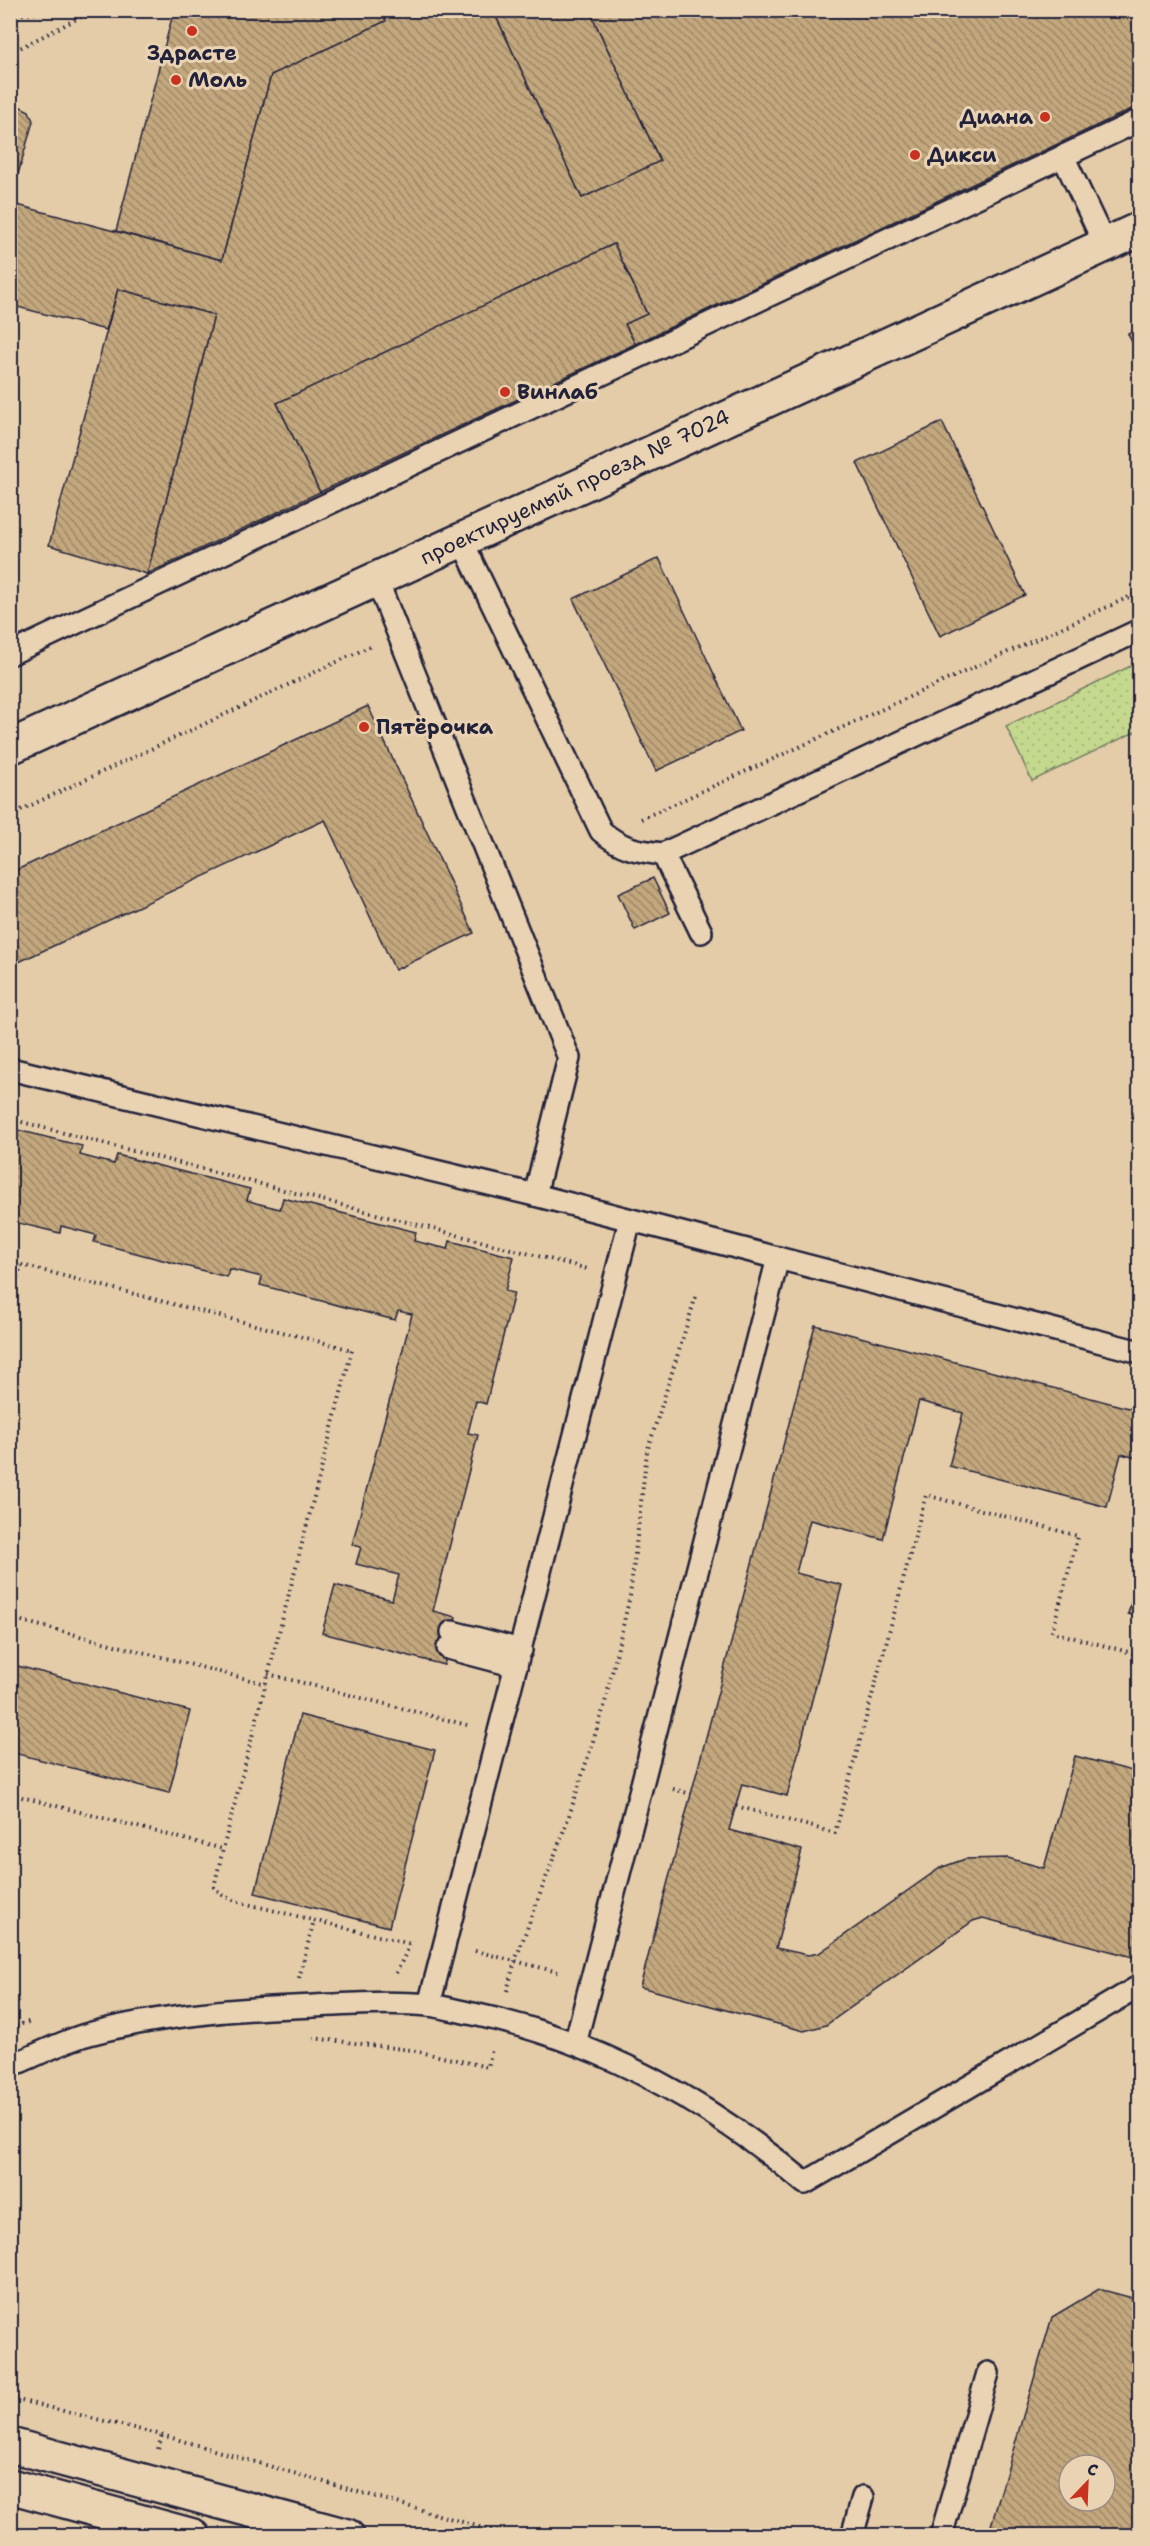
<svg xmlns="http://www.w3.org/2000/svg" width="1150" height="2546" font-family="'Shantell Sans',sans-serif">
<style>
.grass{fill:url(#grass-dots);stroke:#747e64;stroke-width:1.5}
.building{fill:url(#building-back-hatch);stroke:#22223b;stroke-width:1.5;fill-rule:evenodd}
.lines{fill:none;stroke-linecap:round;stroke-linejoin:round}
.lane-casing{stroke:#22223b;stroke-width:26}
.street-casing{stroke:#22223b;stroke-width:38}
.secondary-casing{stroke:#22223b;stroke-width:38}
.path{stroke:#22223b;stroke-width:4;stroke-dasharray:1.5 4.5;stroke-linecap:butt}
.lane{stroke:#ead3b3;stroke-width:21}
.street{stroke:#ead3b3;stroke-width:33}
.secondary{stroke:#ead3b3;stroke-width:33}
.poi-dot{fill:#c8321e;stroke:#ead3b3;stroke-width:2}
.labels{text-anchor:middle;stroke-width:6;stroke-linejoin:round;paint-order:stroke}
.poi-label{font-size:21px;font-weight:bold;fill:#22223b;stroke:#ead3b3;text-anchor:start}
.street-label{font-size:21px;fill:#22223b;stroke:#ead3b3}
</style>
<defs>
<pattern id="grass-dots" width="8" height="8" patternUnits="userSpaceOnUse" patternTransform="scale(1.5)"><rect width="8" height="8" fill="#c5d98e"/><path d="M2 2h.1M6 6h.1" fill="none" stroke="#a9ba7b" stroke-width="1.8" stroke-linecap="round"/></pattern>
<pattern id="building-back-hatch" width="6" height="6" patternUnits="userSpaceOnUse" patternTransform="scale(1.5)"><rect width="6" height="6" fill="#c3a77d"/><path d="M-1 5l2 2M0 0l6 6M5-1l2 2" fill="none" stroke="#9e8868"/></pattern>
</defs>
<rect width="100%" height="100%" fill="#e4cca9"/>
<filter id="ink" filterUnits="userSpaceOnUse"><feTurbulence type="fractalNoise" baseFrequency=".0167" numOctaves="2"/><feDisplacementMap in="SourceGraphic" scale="12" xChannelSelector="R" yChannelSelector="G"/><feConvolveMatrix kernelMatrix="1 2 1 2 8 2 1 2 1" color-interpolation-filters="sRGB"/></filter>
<g filter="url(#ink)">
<path class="grass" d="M1139,662V730L1032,781L1006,726Z"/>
<g class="building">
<path d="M174,10H381L386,21L271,75L222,260L116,231Z"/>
<path d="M381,10H493L582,198L660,161L589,10H1140V105L635,344L625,324L647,314L614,244L277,403L320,492L147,574L214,315L118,289L106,330L10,305V203L222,260L271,75L386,21Z"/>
<path d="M493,10H589L660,161L582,198Z"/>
<path d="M15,104L29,111L33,121L10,203V105Z"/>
<path d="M614,244L647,314L625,324L635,344L320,492L277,403Z"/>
<path d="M118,289L214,315L147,574L49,545Z"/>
<path d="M1140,328V358L1128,334Z"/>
<path d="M942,422L1025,595L940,636L857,463Z"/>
<path d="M659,558L741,731L656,771L573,599Z"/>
<path d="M368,706L474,933L395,970L325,820L10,966V873Z"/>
<path d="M653,878L670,913L635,930L618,894Z"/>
<path d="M10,1128L82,1146L80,1155L114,1164L117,1155L250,1189L247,1200L256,1203L280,1209L283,1198L416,1232L414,1241L448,1249L450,1241L514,1257L505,1291L514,1293L486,1404L476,1401L468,1433L478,1435L433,1611L456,1617L444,1665L322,1633L335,1585L392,1600L399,1575L356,1564L361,1547L352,1545L412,1314L398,1311L395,1320L260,1285L262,1277L229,1269L227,1277L94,1242L96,1235L61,1226L60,1233L10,1221Z"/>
<path d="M815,1325L1140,1411V1459L1121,1454L1107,1507L949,1466L963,1413L919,1401L883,1539L810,1520L796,1573L842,1585L787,1796L742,1784L729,1830L802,1850L776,1948L808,1955L819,1953L940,1868L965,1859L1008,1858L1044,1868L1075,1756L1140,1773V1949L1137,1958L983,1918L973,1921L826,2025L804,2031L640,1987Z"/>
<path d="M1140,1570V1617L1128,1614Z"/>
<path d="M10,1664L190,1711L169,1793L10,1752Z"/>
<path d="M300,1715L435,1750L389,1927L255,1893Z"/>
<path d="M1099,2289L1140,2300V2536H988L1052,2317ZM1069,2465H1105V2501H1069Z"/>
</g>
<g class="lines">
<defs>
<g id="lane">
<path d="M1063,156L1105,245"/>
<path d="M461,539L601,831C622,849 637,851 663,854L1140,630"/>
<path d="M376,578L569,1058L535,1195"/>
<path d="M10,654L1140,120"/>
<path d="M663,854L701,932"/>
<path d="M10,1069L535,1195L1140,1352"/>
<path d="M452,1632L521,1650"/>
<path d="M448,1648L516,1666"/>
<path d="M429,2005L630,1220"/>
<path d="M575,2044L778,1258"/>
<path d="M10,2066C34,2056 58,2044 82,2036C143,2018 228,2009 293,2007C337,2005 384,2001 429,2005C445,2007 462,2012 478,2015C599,2041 711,2103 805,2183L1140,1986"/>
<path d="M852,2536L863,2497"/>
<path d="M941,2536L988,2373"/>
</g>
<path id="street" d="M10,747L1140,229"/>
<g id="secondary">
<path d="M10,2445L347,2536"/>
<path d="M10,2486L193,2536"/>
</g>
</defs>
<use href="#lane" class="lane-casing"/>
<use href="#street" class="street-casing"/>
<use href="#secondary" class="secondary-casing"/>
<g class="path">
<path d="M10,15L76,10"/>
<path d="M10,53L94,10"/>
<path d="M10,815L371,646"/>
<path d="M641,819L1140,592"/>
<path d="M10,1119L588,1269"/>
<path d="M10,1262L352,1350L223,1849"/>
<path d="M10,1306L21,1265"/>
<path d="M10,1618L266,1684"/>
<path d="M268,1674L467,1725"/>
<path d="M673,1789L691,1794"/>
<path d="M10,1794L223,1849L214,1887L222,1895L235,1901L411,1944"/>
<path d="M736,1806L835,1833L926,1495L1078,1536L1052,1632L1140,1655"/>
<path d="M475,1951L562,1973"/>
<path d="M396,1973L410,1945"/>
<path d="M299,1978L314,1920"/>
<path d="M507,1991L515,1961L568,1819L604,1707L630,1596L647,1452L696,1296"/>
<path d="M10,2015L17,2028"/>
<path d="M10,2028L31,2021"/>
<path d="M313,2038L411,2050L488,2067L492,2048"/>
<path d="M10,2398L162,2435L511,2536"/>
<path d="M158,2449L162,2435"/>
</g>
<use href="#lane" class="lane"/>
<use href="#street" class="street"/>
<use href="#secondary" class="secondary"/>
</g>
</g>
<g class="poi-dot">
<circle cx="192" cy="31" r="6"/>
<circle cx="176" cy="80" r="6"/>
<circle cx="1045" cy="117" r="6"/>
<circle cx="915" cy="155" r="6"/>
<circle cx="505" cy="392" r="6"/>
<circle cx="364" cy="727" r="6"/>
</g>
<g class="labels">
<g class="poi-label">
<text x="192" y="60" text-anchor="middle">Здрасте</text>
<text x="188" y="87">Моль</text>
<text x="1033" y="124" text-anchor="end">Диана</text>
<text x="927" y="162">Дикси</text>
<text x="517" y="399">Винлаб</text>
<text x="376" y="734">Пятёрочка</text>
</g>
<g class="street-label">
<text transform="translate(575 487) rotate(-25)" y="7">проектируемый проезд № 7024</text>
</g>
</g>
<rect width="1150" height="2546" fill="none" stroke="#ead3b3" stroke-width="36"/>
<rect x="18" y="18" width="1114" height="2510" fill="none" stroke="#22223b" stroke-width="2" filter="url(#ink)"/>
<g transform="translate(1087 2483) rotate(23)"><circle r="28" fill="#ead3b3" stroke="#9a8c83" stroke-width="1.5"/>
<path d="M0-4.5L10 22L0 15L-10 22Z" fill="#c8321e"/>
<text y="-9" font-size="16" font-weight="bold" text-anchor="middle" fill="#22223b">С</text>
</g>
</svg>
